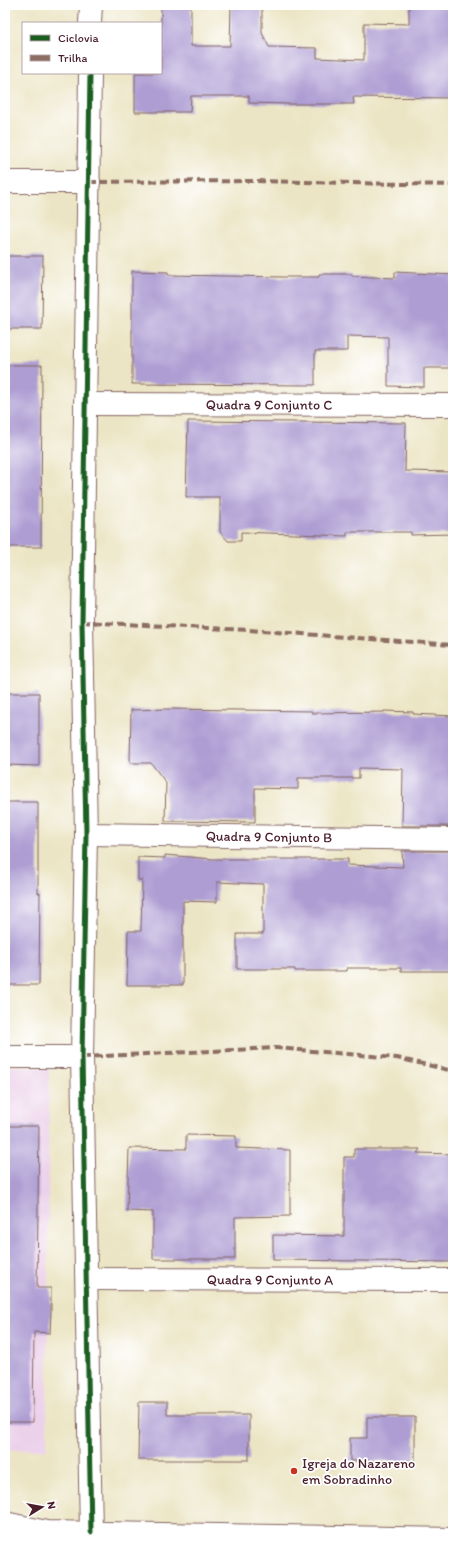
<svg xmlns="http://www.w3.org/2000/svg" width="458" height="1549" font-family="Itim,sans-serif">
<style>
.built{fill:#ecd1ea}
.building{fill:#ad9dd3}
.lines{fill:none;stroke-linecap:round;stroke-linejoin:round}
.minor-casing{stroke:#836461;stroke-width:24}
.minor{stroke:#fff;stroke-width:22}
.quiet{stroke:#8d6e63;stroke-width:4;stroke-dasharray:8 4;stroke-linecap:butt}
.cycleway-casing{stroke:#fff;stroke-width:8}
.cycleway{stroke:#1b5e20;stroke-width:5}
.poi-dot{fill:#c8321e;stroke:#fff;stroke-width:1.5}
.labels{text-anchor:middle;stroke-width:3.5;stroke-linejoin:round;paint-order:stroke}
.street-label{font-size:14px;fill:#4a1f2b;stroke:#fff}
.poi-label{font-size:14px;fill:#4a1f2b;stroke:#fff;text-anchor:start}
</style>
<rect width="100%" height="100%" fill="#fff"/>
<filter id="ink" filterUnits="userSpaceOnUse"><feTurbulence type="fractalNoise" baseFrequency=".025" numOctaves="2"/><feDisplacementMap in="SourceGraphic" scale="8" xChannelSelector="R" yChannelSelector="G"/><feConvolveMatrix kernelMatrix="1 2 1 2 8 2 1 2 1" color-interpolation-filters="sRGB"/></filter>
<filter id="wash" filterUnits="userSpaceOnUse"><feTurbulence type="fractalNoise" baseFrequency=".012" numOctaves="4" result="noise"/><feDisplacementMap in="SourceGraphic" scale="16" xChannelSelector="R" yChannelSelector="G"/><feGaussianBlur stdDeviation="0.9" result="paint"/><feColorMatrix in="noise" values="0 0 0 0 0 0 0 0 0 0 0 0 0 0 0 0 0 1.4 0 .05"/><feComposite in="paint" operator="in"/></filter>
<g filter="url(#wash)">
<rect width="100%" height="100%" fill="#ece5c5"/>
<path class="built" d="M5,1066L49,1067L47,1449L5,1450Z"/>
<g id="blocks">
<g class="building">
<path d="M161,5H191V46H230L231,5H262V33L269,47L317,48V58L364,60V23L409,24V5H453V98L353,97L354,104H288L249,103V96H191L190,112H135V73H161Z"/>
<path d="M5,256H43L42,329H5Z"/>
<path d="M132,271L168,272V275L283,277H319V274H352V276L395,278V272L453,275V368H424V387L388,386V337L347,336V351H315V385L132,384Z"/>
<path d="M5,365H42L41,547H5Z"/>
<path d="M188,421L406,423L405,471L453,472V534L411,535V532H347V536L241,532V541H228L220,532V497H186Z"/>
<path d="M5,693H39V766L5,765Z"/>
<path d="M167,709L312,711V713L384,712V711L413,712V714L452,716L453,826H402L403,769L359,768V778H298V789L255,788V822L165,821L166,783L151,763H130L131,710Z"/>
<path d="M5,802H38V893H40L39,985H5Z"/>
<path d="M402,851H453L452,971H401V968H347V971H295V969H237V934H263V884L217,882V902L183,901V985H127L128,931H141L142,880H138V857L165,858V855L213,859H348V865L403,867Z"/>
<path d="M5,1126H39L37,1288H51V1311L50,1333L34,1332L33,1422H5V1332H6L7,1260H5Z"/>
<path d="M186,1135L236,1136V1148L290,1150V1216L235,1217V1259H153V1212L127,1211L129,1148L186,1149Z"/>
<path d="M354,1149H420L417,1153L453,1154V1262L273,1260V1235L344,1236V1157H354Z"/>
<path d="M139,1402H167V1415H249V1460H138Z"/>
<path d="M367,1417H415V1461H350V1438H367Z"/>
</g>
</g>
</g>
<g filter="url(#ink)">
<use href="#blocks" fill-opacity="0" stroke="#836461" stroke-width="1"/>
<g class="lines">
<defs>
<g id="minor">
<path d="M90,23L91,5"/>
<path d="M90,73L82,622L86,834L82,1057L91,1532"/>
<path d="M5,182H89"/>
<path id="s1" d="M85,404L453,405"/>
<path id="s2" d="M86,834L453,839"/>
<path d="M5,1057H82"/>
<path id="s3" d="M87,1279L453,1280"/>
<path d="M5,1523L46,1532L453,1539"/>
<path d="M5,1541L39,1534"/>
</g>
</defs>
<use href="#minor" class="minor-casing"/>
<use href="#minor" class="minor"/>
<g class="quiet">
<path d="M89,182L254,181L453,185"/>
<path d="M82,622L249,630L453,645"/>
<path d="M82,1057L276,1048L397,1058L453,1071"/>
</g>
<defs>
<path id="cycleway" d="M90,73L82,622L86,834L82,1057L91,1532"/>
</defs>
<use href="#cycleway" class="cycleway-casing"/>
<use href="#cycleway" class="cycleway"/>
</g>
</g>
<circle class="poi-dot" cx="294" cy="1471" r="4"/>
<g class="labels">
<g class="street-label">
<text dy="5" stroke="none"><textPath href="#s1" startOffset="184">Quadra 9 Conjunto C</textPath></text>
<text dy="5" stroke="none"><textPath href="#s2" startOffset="183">Quadra 9 Conjunto B</textPath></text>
<text dy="5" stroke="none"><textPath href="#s3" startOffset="183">Quadra 9 Conjunto A</textPath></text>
</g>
<g class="poi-label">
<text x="302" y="1468">Igreja do Nazareno<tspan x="302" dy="16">em Sobradinho</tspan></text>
</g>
</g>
<rect width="458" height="1549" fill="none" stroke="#fff" stroke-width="20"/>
<rect x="22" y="22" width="140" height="52" fill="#ffffff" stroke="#b7a5aa"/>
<rect x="30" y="35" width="20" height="6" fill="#1b5e20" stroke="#b7a5aa"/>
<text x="58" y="42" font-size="12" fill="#4a1f2b">Ciclovia</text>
<rect x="30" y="55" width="20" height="6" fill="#8d6e63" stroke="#b7a5aa"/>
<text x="58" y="62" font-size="12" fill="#4a1f2b">Trilha</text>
<g transform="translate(42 1507) rotate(79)" stroke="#ffffff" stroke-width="3" paint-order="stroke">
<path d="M0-3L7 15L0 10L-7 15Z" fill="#4a1f2b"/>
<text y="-6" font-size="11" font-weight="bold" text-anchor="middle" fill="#4a1f2b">N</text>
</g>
</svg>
